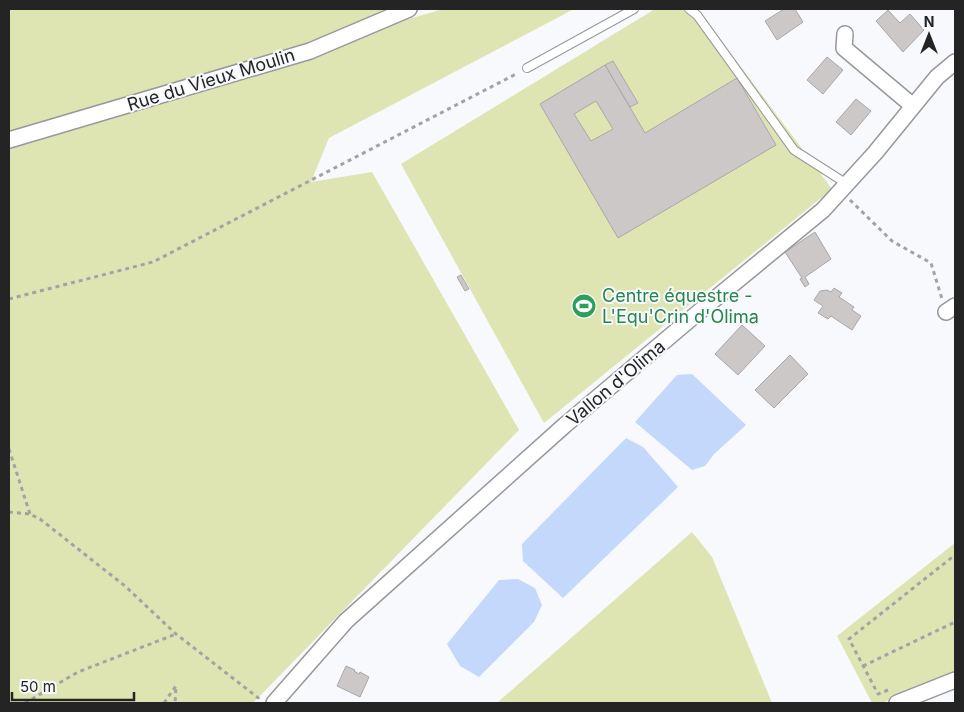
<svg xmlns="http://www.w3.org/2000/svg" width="964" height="712" font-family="Inter,sans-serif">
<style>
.green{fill:#dee5b3}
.water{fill:#c3d8fb}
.building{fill:#ccc8c8;stroke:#aca7a7;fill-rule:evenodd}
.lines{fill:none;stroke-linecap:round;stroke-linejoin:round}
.lane-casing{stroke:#97989b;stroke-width:10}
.street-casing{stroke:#97989b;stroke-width:18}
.path{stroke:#a1a3a5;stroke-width:3;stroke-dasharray:4 4;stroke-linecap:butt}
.lane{stroke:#fff;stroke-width:8}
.street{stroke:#fff;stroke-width:15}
.labels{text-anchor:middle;stroke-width:4;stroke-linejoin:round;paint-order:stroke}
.street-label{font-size:18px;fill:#242425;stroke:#f7f9fc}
.leisure-label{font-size:18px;fill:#27864d;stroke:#f7f9fc;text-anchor:start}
</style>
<rect width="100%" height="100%" fill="#f7f9fc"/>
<g class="green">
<path d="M9,9H390L395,23L443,9H574L329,138L311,182L372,172L519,430L253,703H9Z"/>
<path d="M655,9H698L832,189L544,423L401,164Z"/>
<path d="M692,532L712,557L772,703H497Z"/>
<path d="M955,543V672L882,703H872L837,636Z"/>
</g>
<g class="water">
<path d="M692,374L746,425L714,454L705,466L692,470L635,422L677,375Z"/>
<path d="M626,438L643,447L678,487L563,598L523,561L522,544Z"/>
<path d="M518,579L535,588L542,605L534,622L479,677L460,666L447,644L499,580Z"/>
</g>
<g class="building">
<path d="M784,9H795L803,22L777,40L765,21Z"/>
<path d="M888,10L900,23L910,14L924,30L903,52L876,21Z"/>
<path d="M827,57L843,70L823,94L807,80Z"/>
<path d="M613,61L638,103L630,107L605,65Z"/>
<path d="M605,65L645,133L737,78L776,145L618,238L540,104ZM596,101L613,129L591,141L574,114Z"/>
<path d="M856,99L871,111L851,135L836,122Z"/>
<path d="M815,232L831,259L805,277L809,284L805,287L800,279L802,278L785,252Z"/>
<path d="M461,275L469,289L465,291L457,277Z"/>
<path d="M834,288L842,293L839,297L854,307L852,310L861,316L852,330L831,316L828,319L818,313L823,306L814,300L820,291L827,290L831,292Z"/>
<path d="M742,325L765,346L738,375L715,354Z"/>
<path d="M790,355L808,374L774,408L755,390Z"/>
<path d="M346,666L355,670L354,671L359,674L360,672L369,677L360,697L337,686Z"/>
</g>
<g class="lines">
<defs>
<g id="lane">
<path d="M689,9L697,15L794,150L847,184"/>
<path d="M527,68L634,9"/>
</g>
<g id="street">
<path d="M845,34L844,48L913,106"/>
<path d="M9,140L310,51L409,9"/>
<path d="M946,312L955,306"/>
<path d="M274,703L346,621L565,425L694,316L823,210L875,153L937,77L955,62"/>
<path d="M897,703L955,680"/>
</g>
</defs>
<use href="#lane" class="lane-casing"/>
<use href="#street" class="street-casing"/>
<g class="path">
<path d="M850,200L892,241L931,263L942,299"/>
<path d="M9,299L153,262L518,73"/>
<path d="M9,449L30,514"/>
<path d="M9,512L30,514L40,519L125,586L176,634L261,700"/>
<path d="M863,666L955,622"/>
<path d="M888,690L878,694L849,639L955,555"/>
<path d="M25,703L78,672L176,634"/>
<path d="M164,703L176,686L175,703"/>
</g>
<use href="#lane" class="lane"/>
<use href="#street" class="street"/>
</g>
<defs>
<symbol id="stadium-disc" viewBox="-11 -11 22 22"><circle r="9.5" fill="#2e9e5b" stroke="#f7f9fc"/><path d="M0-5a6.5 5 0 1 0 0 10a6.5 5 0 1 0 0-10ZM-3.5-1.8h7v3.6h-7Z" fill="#fff"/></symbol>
</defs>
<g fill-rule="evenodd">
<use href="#stadium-disc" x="570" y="292" width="28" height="28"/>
</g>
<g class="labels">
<g class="street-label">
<text transform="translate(211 80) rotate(-17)" y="6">Rue du Vieux Moulin</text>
<text transform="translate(616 383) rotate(-40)" y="6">Vallon d'Olima</text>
</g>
<g class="leisure-label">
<text x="602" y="302">Centre équestre -<tspan x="602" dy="21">L'Equ'Crin d'Olima</tspan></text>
</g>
</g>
<rect width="964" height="712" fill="none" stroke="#242425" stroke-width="20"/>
<g transform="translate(929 35)" stroke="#f7f9fc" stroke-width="4" paint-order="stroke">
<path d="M0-4L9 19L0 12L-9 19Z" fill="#242425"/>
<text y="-8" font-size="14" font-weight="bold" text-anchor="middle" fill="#242425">N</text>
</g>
<path d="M12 692v8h122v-8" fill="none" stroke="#242425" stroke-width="2.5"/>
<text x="20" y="692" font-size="15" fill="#242425" stroke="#f7f9fc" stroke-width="4" paint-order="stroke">50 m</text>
</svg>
